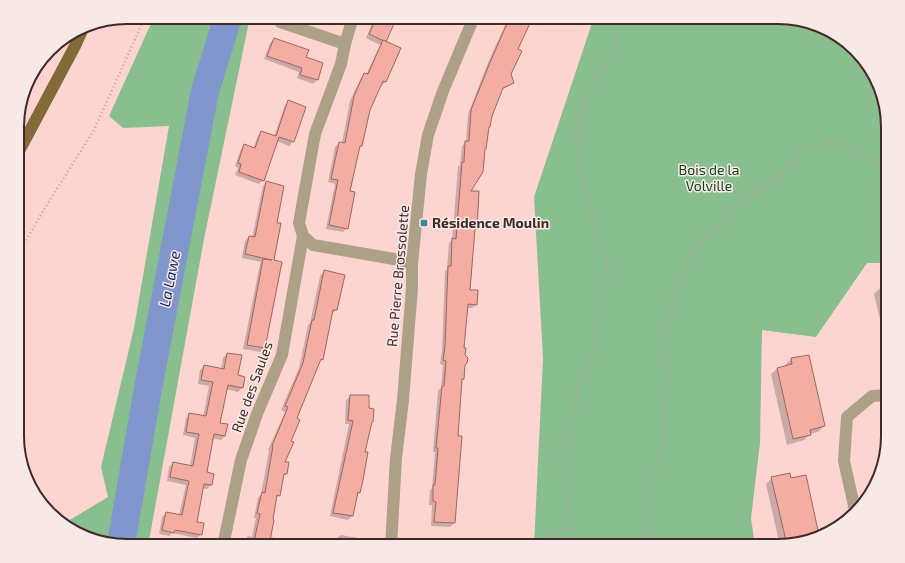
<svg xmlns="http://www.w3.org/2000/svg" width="905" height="563" font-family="'Exo 2',sans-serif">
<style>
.forest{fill:#89be8f}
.shadow{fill:#0003}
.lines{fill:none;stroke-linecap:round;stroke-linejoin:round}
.river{stroke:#8096cd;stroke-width:28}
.building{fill:#f4ada3;stroke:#9e665f}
.path{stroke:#c4a19c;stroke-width:2.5;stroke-dasharray:1 3;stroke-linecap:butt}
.minor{stroke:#aca187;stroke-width:12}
.major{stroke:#806b39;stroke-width:12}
.poi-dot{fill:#408690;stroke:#f7e9e7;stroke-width:1.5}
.labels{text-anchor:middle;stroke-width:3;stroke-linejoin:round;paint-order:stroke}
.park-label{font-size:14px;fill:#0c471c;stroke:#f7e9e7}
.poi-label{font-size:14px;font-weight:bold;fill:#422926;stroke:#f7e9e7;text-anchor:start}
.street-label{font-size:14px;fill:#422926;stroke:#f7e9e7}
.water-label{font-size:15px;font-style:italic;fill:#142566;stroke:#f7e9e7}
.rim{fill:none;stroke:#422926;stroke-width:2}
</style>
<rect width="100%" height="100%" fill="#fcd5d0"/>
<g class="forest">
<path d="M154,17H250L204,239L148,546H127L69,528L68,521L108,497L101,467L134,328L169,126L123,128L109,116Z"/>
<path d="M594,17H778L839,35L873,72L888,120V263H867L816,337L762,330L760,443L751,518L755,546H534L543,358L534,197Z"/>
</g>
<g class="shadow">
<path d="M375,17H396L385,41L400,49L385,82L381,86L380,85L369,110L361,146L358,149L349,192L347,228L343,232L326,229L335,184L328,182L335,147L339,143H342L350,101L361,78L364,74L366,75L380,45L366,38Z"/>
<path d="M506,17H532L517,50L510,74L513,83L509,86L501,90L487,129L469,192L476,228L474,230L469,291L476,305L472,308H466L463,349L464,365L463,379L461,381L457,437L454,523L450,527L431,526L432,505H429L430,490L432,488L435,452H433L438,390L441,388L443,365L440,364L442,351L445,271L447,269L449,243L452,240L458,167L460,165L462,146L466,142L468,114L487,65L505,25L502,24Z"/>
<path d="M274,39L305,57L322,64L317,80L313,84L297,78L299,72L264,59L270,43Z"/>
<path d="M289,102L305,107L293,142L289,146L277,141L263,180L259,184L235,175L238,168L235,166L241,149L244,146L253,149L258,136L261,132L274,137L285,105Z"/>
<path d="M266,183L276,223L264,348L260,352L243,349L260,264L261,262L242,258L245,241L249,237L252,238L263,186Z"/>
<path d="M324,271L336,310L332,314L322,359L319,362L295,419L284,462L286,474L282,477L279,496L275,499L270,537L287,540L285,546H243L244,541L248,536L252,537L256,518H254L258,498L261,494L269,451L268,450L285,412L281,410L299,368L308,325L310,323L320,276Z"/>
<path d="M888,286V354L874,294L880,288Z"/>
<path d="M227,354L242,388L238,392L226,389L219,424L225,436L221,440L212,438L206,473L211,485L207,489L202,488L196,522L201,534L197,538L172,533L169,536L159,534L162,517L166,513L179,515L186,485L167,481L169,467L173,463L190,466L195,438L183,435L186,418L190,414L203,417L209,386L198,384L200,370L204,366L221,369L223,358Z"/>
<path d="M808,356L824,426L818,432L810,434L804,440L787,445L771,374L777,369L785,367V365L791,359Z"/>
<path d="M350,396L368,409L370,423L364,452L359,492L357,495L352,516L348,520L330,516L349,424H345L346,400Z"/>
<path d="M805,476L818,536L785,546H780L766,484L772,478L790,479Z"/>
<path d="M341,535L358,538L356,546H336L337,538Z"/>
</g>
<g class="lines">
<path class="river" d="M121,544L149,383L205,91L228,17"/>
</g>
<g class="building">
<path d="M377,17H397L386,42L369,34Z"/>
<path d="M510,17H533L518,49L522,51L511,74L514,83L503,88L492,116L490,127H489L486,149H485L483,172L471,191H479L477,229H475L470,290H478L477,305L468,304L464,348H466L465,355L468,358L467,363L465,365L464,379H462L458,436H462L455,523L434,522L436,502L433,501V485H435L438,448H436L442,386H444L446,361L443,360L445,346L448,266H451L452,238L456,239L462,162H464L465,141H469L471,110L491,60Z"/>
<path d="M274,38L309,50L306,57L323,63L318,80L300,75L302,68L267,56Z"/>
<path d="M383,40L401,48L386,82L383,81L370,110L362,146H360L350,191L355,192L348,229L329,225L338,180L331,179L339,142L345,143L354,96L364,73L368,74Z"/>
<path d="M288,100L306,107L294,142L279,137L264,181L239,172L241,164L238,163L244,144L255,148L261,131L276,136Z"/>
<path d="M266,181L284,186L277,223H281L274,260L282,262L265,348L247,345L263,259L272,260L245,254L249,236L255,237Z"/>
<path d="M324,270L345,275L337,310H333L323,360L321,359L297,418L300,420L291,441L294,442L285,462H289L287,474H284L280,496L277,495L273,519L274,520L269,546H253L260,514L257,513L262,492L265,493L273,446H272L288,407L285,406L303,363L312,320H314Z"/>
<path d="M227,353L242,355L238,375L245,377L243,388L228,385L220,423L228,424L225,436L214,434L207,472L214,474L212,485L204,484L197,522L204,523L202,535L175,530L174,533L162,530L166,512L182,515L189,481L170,477L173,462L193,466L199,434L186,432L189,413L206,416L213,382L201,380L204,365L224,369Z"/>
<path d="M809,355L825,426L810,430L811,435L793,439L777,368L792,364L791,358Z"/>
<path d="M350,395H369V408L374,409L373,422H372L365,452H368L363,480L360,493L358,492L353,516L333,513L353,421L348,420Z"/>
<path d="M790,473L791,478L806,475L819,535L787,545L771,477Z"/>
</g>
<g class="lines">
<g class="path">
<path d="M18,254L45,208L94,130L145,17"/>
<path d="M555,546V534C559,532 563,531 566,528C575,518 569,499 564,487L569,476L559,464L561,447L568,434L579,403L576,388L597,343L595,331L599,304L610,273L606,269L608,260L597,244L596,220L589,207L587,190L578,172L580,139L572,138L578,126L577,119L582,113V102L591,94L596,76L604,67L614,48L616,37V17"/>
<path d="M647,546L645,538L653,526L648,510L652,500L649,493L662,453V432L666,422L663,405L670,383L666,376L668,364L660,351L662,339L661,334L669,331L674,294L687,275L685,270L691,260L690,248L700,247L703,238L712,237L719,227L725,226C725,217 724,209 733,205C737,203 738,202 741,198C752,198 754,193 765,190L770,180L779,177L787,169L796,165L795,157L800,153L802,147L811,145L822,147L829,141H838C849,150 853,148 864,154C876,160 866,168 888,167"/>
</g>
<g class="minor">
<path d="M353,17L345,44L341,64L315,134L299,223L303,236L313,245L394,259L412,264"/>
<path d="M280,22L345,44"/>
<path d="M855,510L844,461L847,417L872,396L888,395"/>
<path d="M223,546L241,460L257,414L282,355L303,236"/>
<path d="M391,546L396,458L403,400L412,288V264L421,174L428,135L443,91L474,17"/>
</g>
<path class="major" d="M18,153L75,46L84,26"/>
</g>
<rect class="poi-dot" x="420" y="219" width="8" height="8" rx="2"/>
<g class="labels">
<g class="park-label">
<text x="709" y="175">Bois de la<tspan x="709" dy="16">Volville</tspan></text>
</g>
<g class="poi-label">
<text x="432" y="228">Résidence Moulin</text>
</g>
<g class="street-label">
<text transform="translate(398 276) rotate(-85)" y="5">Rue Pierre Brossolette</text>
<text transform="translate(252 387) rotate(-70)" y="5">Rue des Saules</text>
</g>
<g class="water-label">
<text transform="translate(170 279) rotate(-79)" y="5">La Lawe</text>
</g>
</g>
<path d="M0 0H905V563H0ZM127 24H778A103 103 0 0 1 881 127V436A103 103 0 0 1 778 539H127A103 103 0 0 1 24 436V127A103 103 0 0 1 127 24Z" fill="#f7e9e7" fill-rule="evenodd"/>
<path class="rim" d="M127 24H778A103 103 0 0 1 881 127V436A103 103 0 0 1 778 539H127A103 103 0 0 1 24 436V127A103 103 0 0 1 127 24Z"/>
</svg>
